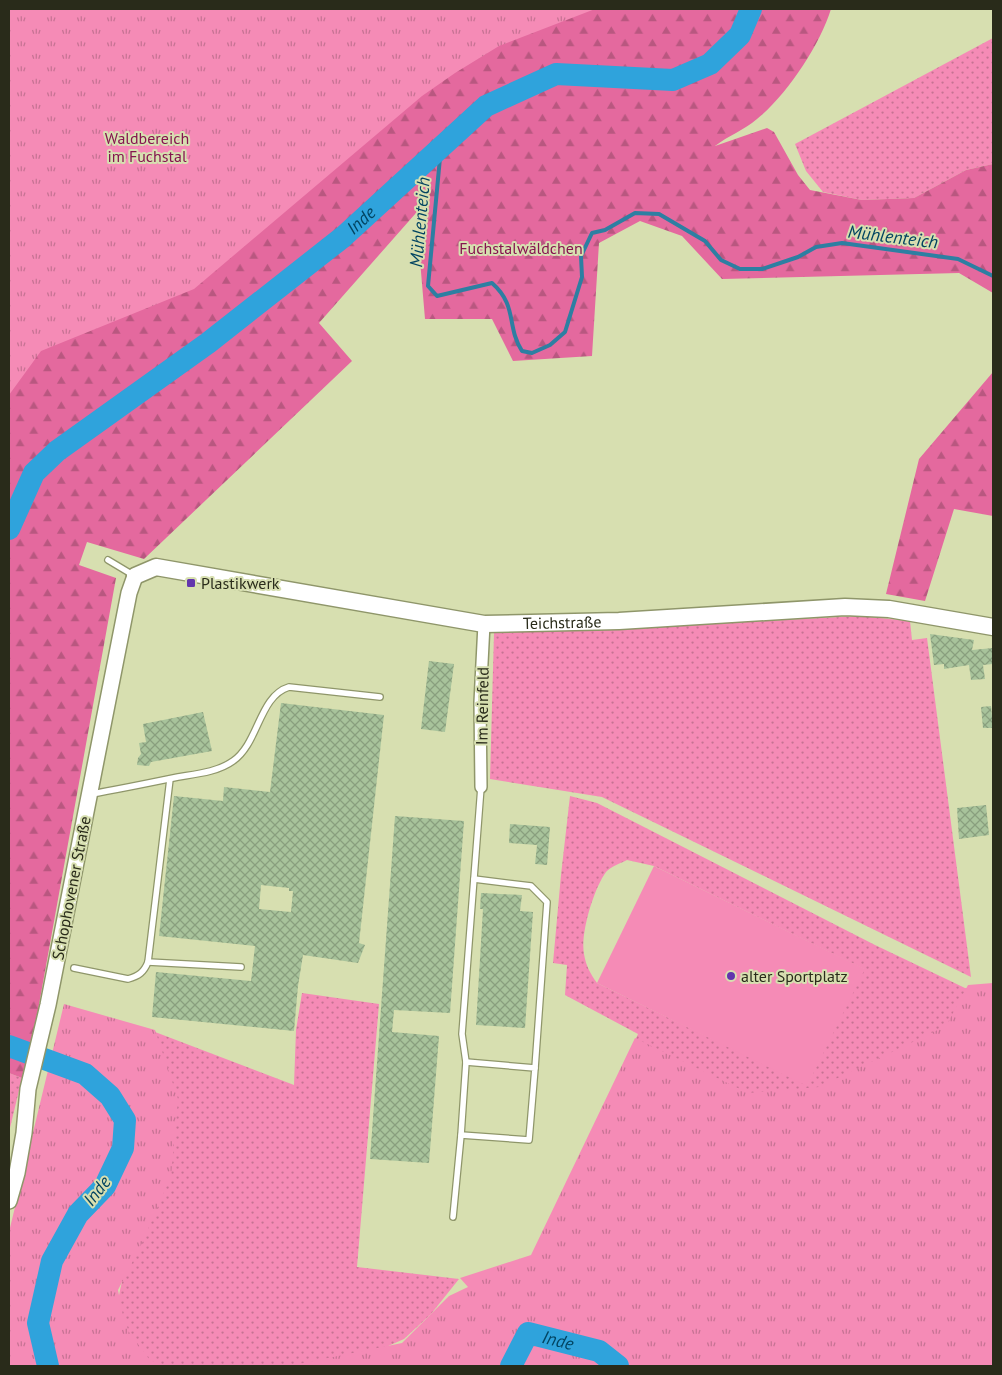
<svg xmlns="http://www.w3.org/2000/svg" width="1002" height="1375" font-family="'PT Sans',sans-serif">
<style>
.grass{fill:url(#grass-dots);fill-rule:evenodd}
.forest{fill:url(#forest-firs)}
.park{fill:url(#park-tufts)}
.pitch{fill:#f58bb6}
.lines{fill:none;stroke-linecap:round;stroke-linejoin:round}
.stream{stroke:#2d7fa2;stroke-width:4}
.river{stroke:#2fa3dc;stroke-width:22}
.building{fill:url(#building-cross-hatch);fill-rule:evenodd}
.service-casing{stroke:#8f966a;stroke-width:8}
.minor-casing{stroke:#8f966a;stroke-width:14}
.tertiary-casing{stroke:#8f966a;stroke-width:18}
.secondary-casing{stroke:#8f966a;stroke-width:19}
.service{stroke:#fff;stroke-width:5.5}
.minor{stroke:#fff;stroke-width:11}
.tertiary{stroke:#fff;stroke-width:15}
.secondary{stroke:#fff;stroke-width:16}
.poi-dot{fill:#6235ad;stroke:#d7dfb0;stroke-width:2}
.labels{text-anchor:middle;stroke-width:4;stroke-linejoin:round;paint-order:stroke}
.park-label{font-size:16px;fill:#85144f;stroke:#d7dfb0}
.poi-label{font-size:16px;fill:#292b1a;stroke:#d7dfb0;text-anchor:start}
.street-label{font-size:16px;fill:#292b1a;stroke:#d7dfb0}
.water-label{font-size:18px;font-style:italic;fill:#024461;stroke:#d7dfb0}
</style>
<defs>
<pattern id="grass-dots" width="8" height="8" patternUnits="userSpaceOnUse" patternTransform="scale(1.25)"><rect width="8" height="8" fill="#f58bb6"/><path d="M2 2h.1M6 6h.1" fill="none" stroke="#c67293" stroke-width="1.8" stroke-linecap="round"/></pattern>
<pattern id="forest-firs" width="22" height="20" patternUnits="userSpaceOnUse" patternTransform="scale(1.25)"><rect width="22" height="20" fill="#e4699e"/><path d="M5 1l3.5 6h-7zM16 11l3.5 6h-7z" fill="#b95780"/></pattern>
<pattern id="park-tufts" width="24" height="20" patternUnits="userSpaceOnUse" patternTransform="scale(1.25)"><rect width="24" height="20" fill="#f58bb6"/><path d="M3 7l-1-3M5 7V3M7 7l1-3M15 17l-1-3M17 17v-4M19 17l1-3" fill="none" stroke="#c67293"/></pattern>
<pattern id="building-cross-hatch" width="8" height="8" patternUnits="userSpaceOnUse" patternTransform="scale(1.25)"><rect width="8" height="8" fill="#a8c39b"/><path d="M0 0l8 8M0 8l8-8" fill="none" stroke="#899f7e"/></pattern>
</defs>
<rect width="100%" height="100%" fill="#d7dfb0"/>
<g class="grass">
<path d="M993,38V164L966,170L914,198L862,200L823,192L806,171L795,144Z"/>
<path d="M859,616L910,621L912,640L927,638L971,977L602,797L490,779L494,633L710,624Z"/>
<path d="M570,796L597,803L875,945L965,988L993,989V1366L537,1255L638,1034L565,995L567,965L553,963L561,875ZM627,860L654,866L864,969L807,1085L597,983C590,973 586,966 584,954C580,934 594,888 606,872C610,867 621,863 627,860Z"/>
<path d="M302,993L379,1004L357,1267L459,1279L431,1314L404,1339L377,1351L301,1366H153C145,1357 126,1340 122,1330C112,1309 122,1282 128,1261L141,1033L142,1027L294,1085L296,1030Z"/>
<path d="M9,1073L22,1078L9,1132Z"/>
</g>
<g class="forest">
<path d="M9,9H831C820,45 786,96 757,119C744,130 728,136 715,146L767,128L774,132L798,175L810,190L862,200L914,198L966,170L993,164V293L959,273L722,279L682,236L640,221L599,243L592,356L513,361L492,319H425L416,213L319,323L352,361L144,559L87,542L79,565L116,578L38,1010L22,1078L9,1073Z"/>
<path d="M993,372V516L954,509L925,601L886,594L919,459Z"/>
</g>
<g class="park">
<path d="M9,9H595L499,46L455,73L422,96L194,289L41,351L9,395Z"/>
<path d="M993,983V1366H289L402,1343L449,1296L468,1287L460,1278L531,1255L635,1038L748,1093L819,1087L946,1026L968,985Z"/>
<path d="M64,1004L155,1030L178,1099L171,1176L142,1243L118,1290L123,1316L129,1332L149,1359L161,1366H9V1232Z"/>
</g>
<path class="pitch" d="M654,866L865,969L807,1086L597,983Z"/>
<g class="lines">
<path class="stream" d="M441,147L428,286L437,296L492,283C518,306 506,326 522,351L532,353L550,345L565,332L582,277L581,256L592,233L605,230L635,213L659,214L705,241L721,260L740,269H762L798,257L816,247L842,243L958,259L993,276"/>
<g class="river">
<path id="s1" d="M9,529L34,473L57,451L208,343L343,237L486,106L556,74L673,80L710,64L740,35L751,9"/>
<path d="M9,1046L85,1074L110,1096L125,1120L123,1148L105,1186L78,1214L52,1261L38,1323L48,1366"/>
<path id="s2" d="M511,1366L528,1333L599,1351L618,1366"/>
</g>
</g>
<g class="building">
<path d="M930,634L974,640L972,650L993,648V664L983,665L985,679L971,680L969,665L944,669V664L934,665Z"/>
<path d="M429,661L454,664L445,732L421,729Z"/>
<path d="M281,703L384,715L359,943L365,945L358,963L303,955L298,986L294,1031L152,1017L156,972L251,981L255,946L159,936L174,796L223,801L224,787L270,792ZM261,885L289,888V891H293L291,912L259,909Z"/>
<path d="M991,706L993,728H983L981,707Z"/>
<path d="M203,712L212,751L151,762L149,766L137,765L138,758L141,754L139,743L146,742L143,724Z"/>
<path d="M986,805L989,835L959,839L957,808Z"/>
<path d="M395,816L464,821L450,1013L394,1010L392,1032L439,1036L429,1163L370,1159Z"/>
<path d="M510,824L550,827L547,865L535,864L537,845L509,843Z"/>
<path d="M481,893L522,895L520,911L533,912L525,1028L476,1025L483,909H480Z"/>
</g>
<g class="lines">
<defs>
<g id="service">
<path d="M108,560L133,575"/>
<path d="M91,794C120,789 149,783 178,777C196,774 218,772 233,761C259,743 259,696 289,687L380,697"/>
<path d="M474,879L531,886L547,902L535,1068"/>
<path d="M148,962L241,967"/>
<path d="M74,968L128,979C139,976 144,972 148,962L170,779"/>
<path d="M461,1135L529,1140L535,1068L466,1062"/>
<path d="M453,1217L461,1135L466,1062L462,1034L481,787"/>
</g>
<path id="minor" d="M481,787L480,702L484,624"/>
<path id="tertiary" d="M9,1201L17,1173L24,1133L28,1089L48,1005L129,593L135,576"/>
<g id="secondary">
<path id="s3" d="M135,576L156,567L484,624L619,621L845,607L889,609L993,627"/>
</g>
</defs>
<use href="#service" class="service-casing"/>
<use href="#minor" class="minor-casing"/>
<use href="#tertiary" class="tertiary-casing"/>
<use href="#secondary" class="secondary-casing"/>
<use href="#service" class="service"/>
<use href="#minor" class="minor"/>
<use href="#tertiary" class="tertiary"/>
<use href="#secondary" class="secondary"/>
</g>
<g class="poi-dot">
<rect x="186" y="578" width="10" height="10" rx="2.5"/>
<circle cx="731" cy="976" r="5"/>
</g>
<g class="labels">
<g class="park-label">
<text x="147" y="144">Waldbereich<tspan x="147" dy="18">im Fuchstal</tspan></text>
<text x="521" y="254">Fuchstalwäldchen</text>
</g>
<g class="poi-label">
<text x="201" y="589">Plastikwerk</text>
<text x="741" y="982">alter Sportplatz</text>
</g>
<g class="street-label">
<text dy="6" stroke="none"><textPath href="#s3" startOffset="434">Teichstraße</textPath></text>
<text transform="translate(482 706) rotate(-89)" y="6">Im Reinfeld</text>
<text transform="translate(71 888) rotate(-79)" y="6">Schophovener Straße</text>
</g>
<g class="water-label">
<text dy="6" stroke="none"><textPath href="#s1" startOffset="475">Inde</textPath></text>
<text transform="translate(420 222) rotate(-85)" y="6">Mühlenteich</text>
<text transform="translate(893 237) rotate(7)" y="6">Mühlenteich</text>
<text transform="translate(97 1191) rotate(-52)" y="6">Inde</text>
<text dy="6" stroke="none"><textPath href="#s2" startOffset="68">Inde</textPath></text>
</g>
</g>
<rect width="1002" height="1375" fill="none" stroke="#292b1a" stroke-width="20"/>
</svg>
